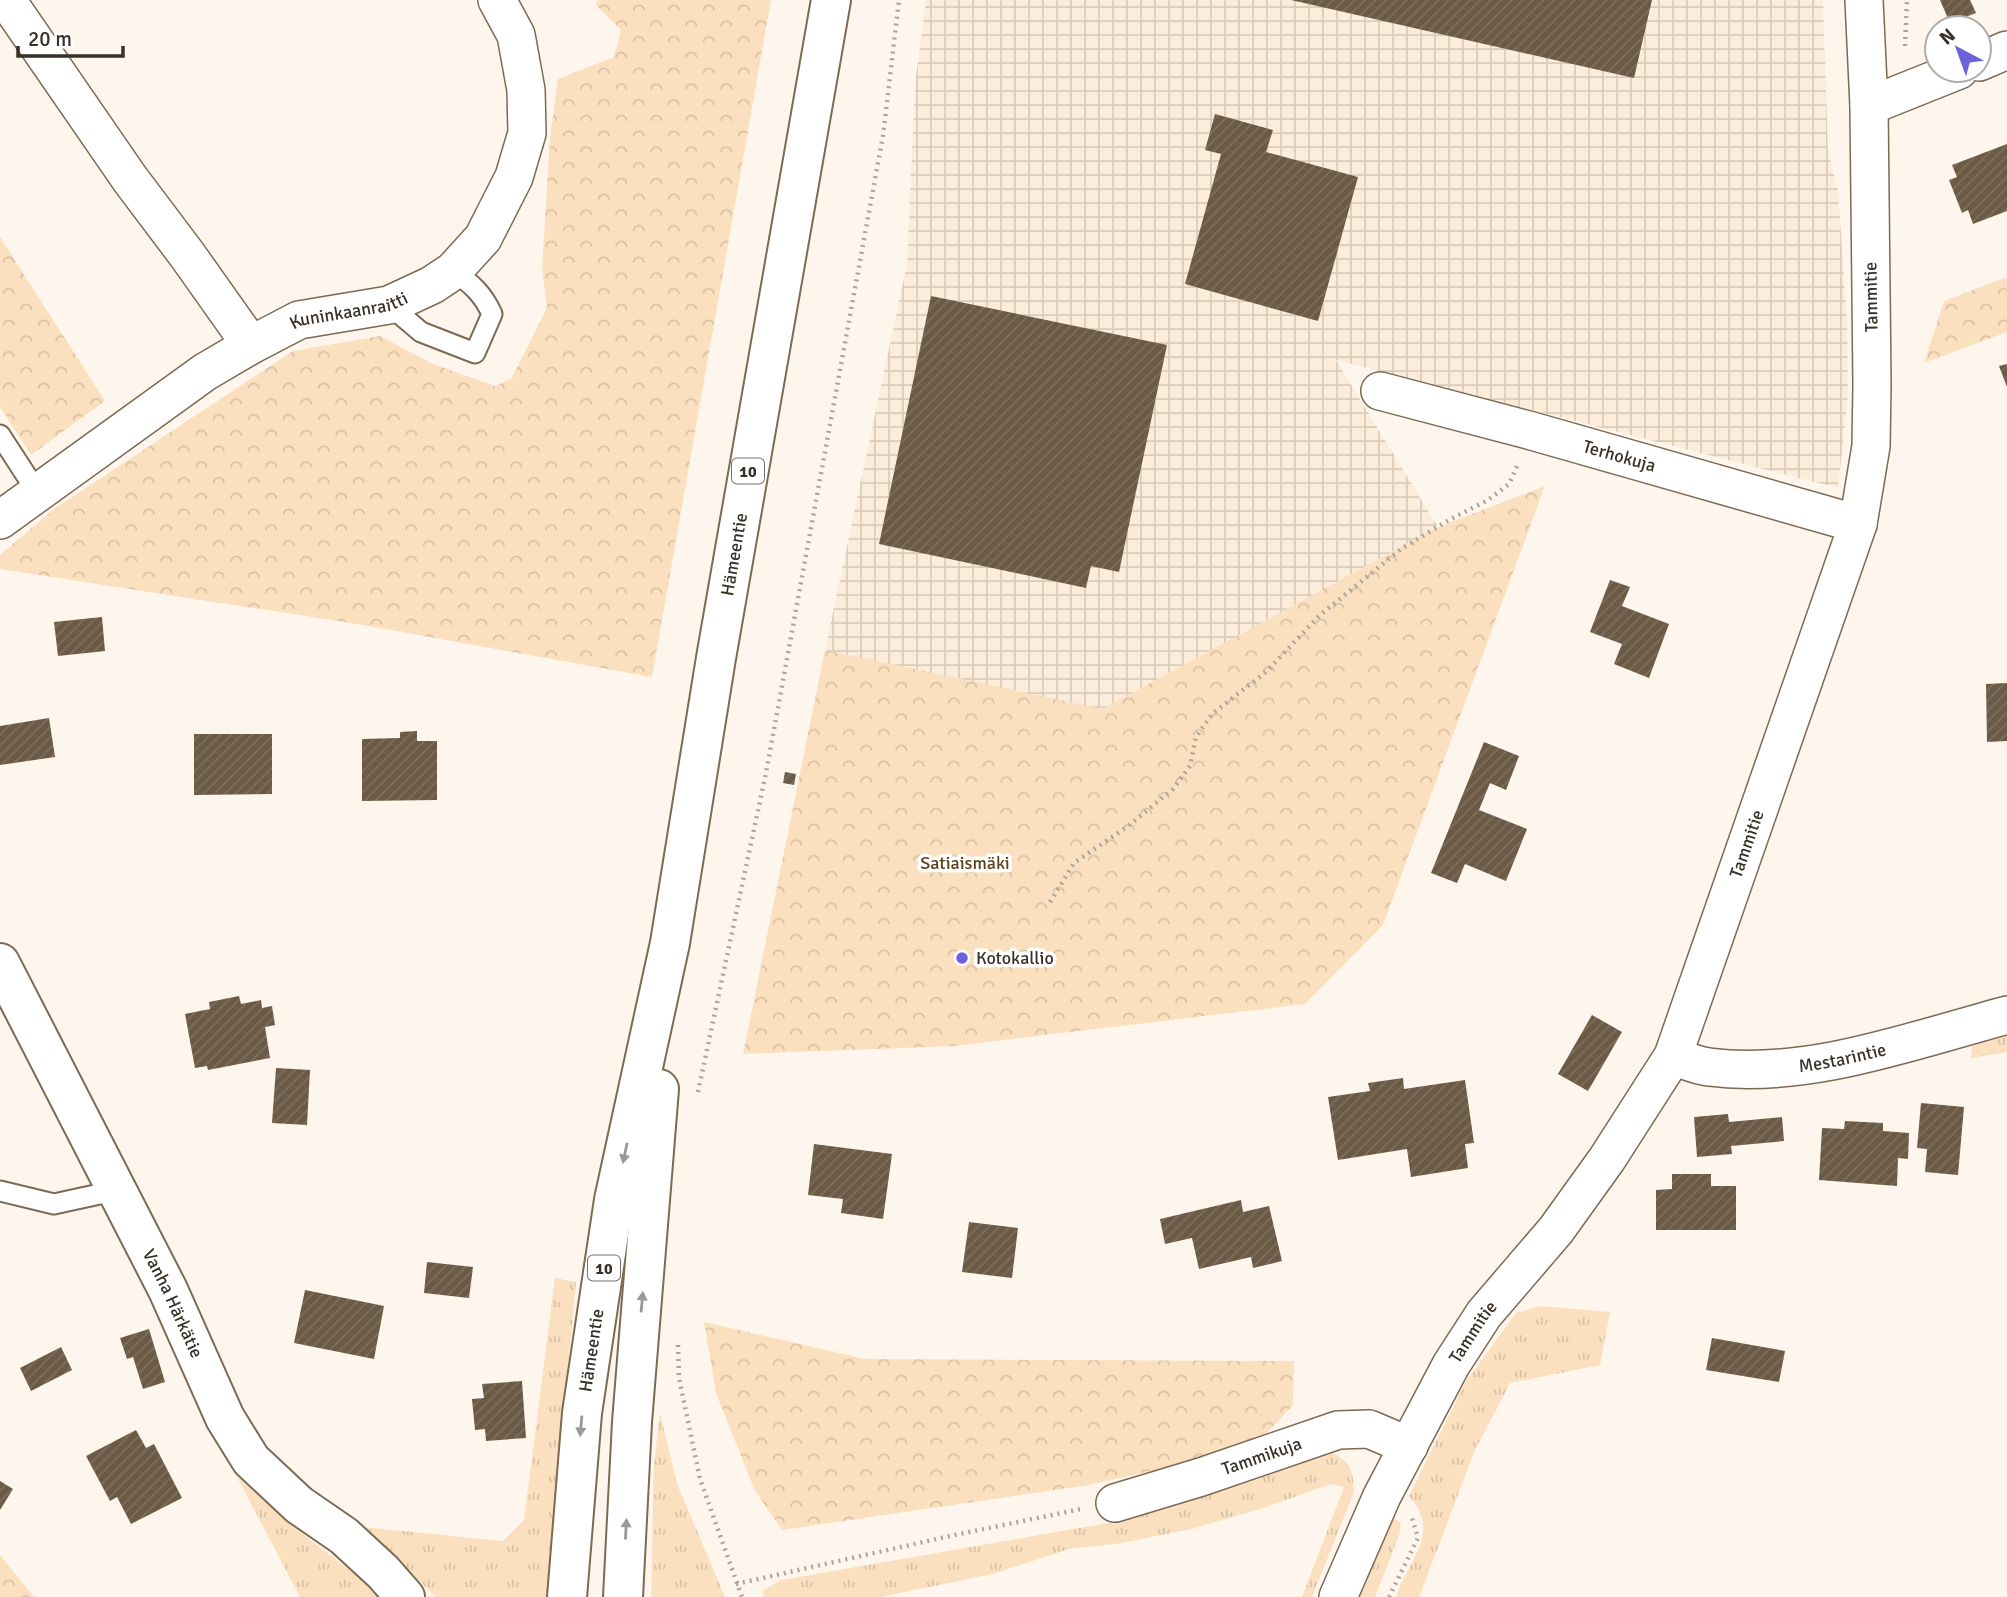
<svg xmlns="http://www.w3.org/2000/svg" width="2007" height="1597" font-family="Signika,sans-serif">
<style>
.industrial{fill:url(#industrial-grid)}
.grass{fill:url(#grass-tufts)}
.forest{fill:url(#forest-crowns)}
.building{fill:url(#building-hatch)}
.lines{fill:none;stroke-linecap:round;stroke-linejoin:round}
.lane-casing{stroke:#7b6a54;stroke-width:23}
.street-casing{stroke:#7b6a54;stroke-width:40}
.secondary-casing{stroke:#7b6a54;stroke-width:42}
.highway-casing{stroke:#7b6a54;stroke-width:42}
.path{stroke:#aba49a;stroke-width:4.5;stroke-dasharray:2 5;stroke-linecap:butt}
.lane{stroke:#fff;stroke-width:19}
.street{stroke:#fff;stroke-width:37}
.secondary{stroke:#fff;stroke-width:38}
.highway{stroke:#fff;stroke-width:38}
.oneway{fill:#9c9893}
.poi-dot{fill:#6e62dc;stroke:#fff;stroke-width:2.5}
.labels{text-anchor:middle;stroke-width:7;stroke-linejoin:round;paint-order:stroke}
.shield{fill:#fff;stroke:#746f68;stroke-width:2}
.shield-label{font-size:16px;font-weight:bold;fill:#383127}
.street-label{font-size:18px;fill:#383127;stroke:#fff}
.park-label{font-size:18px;fill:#5a411c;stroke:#fff}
.poi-label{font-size:18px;fill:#383127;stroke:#fff;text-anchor:start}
</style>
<defs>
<pattern id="industrial-grid" width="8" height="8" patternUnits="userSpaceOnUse" patternTransform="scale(1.75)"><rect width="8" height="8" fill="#fceddb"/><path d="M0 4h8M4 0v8" fill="none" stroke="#d9ccbc"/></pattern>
<pattern id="grass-tufts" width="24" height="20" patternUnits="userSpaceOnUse" patternTransform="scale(1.75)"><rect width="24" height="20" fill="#fbe0bf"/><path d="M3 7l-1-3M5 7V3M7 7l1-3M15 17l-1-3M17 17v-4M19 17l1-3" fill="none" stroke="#d8c1a4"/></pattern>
<pattern id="forest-crowns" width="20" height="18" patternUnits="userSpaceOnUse" patternTransform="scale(1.75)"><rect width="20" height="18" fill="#fbe0bf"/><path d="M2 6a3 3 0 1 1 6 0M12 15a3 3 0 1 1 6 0" fill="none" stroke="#d8c1a4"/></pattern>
<pattern id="building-hatch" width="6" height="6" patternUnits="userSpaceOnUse" patternTransform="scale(1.75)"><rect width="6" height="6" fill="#6b5a45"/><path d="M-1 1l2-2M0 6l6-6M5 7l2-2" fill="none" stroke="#7d6f5d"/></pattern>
</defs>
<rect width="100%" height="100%" fill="#fef6ec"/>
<path class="industrial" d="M926,0H1823L1828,152L1838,190L1847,321L1848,394L1838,488L1336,360L1438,527L1101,710L825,650L907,264L915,84Z"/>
<g class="grass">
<path d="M2007,1027V1052L1971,1058L1972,1037Z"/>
<path d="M555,1278L576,1282L547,1597H436L363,1527L503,1541L524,1520Z"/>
<path d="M1540,1306L1610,1312L1600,1365L1510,1383L1475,1450L1419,1597H1396C1409,1559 1442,1533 1409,1496L1466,1381L1516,1313Z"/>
<path d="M660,1413L677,1484L725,1597H651L654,1464Z"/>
<path d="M1327,1450C1350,1461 1353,1467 1354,1492L1312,1597H1302L1344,1487L1331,1484L1260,1509L1191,1529L1122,1543L1069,1549L993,1574L880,1597H763L764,1590L781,1580L1125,1520L1255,1477Z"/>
<path d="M237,1477L291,1525L385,1597H300Z"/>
<path d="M1396,1519L1401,1524L1399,1536L1375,1597H1357L1388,1521Z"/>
</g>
<g class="forest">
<path d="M597,0H771L652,677L351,623L0,569V555L54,509L293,351L380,336L433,364L495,386L511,379L547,308L542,268L550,138L558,79L614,57L621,30L596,5Z"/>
<path d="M0,237L105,401L31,455L0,407Z"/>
<path d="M2007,277V332L1924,363L1944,301Z"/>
<path d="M1545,486L1383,925L1305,1004L954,1046L743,1054L825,650L1102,709L1438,527Z"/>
<path d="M704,1322L865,1359L1294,1361L1293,1405L1265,1435L1190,1462L1089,1485L782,1530L755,1491L716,1393Z"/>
<path d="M0,1555L34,1597H0Z"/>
</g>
<g class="building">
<path d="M1291,0H1652L1634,78Z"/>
<path d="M1940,0H1970L1976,13L1950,23Z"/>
<path d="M1215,114L1273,130L1266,152L1358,177L1318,321L1185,284L1221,154L1205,150Z"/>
<path d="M2007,144V211L1973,224L1968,210L1962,213L1949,180L1957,177L1952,165Z"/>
<path d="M931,296L1167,345L1119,572L1091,566L1086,588L879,544Z"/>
<path d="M2007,364V387L1999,366Z"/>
<path d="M1610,580L1630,587L1622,606L1669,624L1649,678L1614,664L1622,644L1590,632Z"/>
<path d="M102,617L105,651L58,656L54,622Z"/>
<path d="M2007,683V741L1987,742L1986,684Z"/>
<path d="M49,718L55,757L0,765V726Z"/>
<path d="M417,731V741H437V800L362,801V739L400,738V732Z"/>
<path d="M194,734H272V794L194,795Z"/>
<path d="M1484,742L1519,756L1506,790L1490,783L1479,810L1527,829L1506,881L1465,864L1457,883L1431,873Z"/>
<path d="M785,772L796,774L794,785L783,783Z"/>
<path d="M239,996L241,1004L261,1000L262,1008L272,1006L275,1025L265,1027L270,1058L208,1070L207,1066L195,1068L185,1014L210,1009L209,1002Z"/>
<path d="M1592,1015L1622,1032L1588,1091L1558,1074Z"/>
<path d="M276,1068L310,1070L307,1125L272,1123Z"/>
<path d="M1403,1078L1404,1089L1465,1080L1474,1143L1465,1144L1468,1168L1411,1177L1407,1149L1338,1160L1328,1097L1370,1091L1368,1083Z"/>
<path d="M1921,1103L1964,1107L1958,1175L1925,1172L1927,1149L1917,1148Z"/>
<path d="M1728,1114L1729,1122L1782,1117L1784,1141L1731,1146L1732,1154L1697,1157L1694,1117Z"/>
<path d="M1845,1121L1883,1123V1131L1909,1133L1908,1159L1898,1158L1897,1186L1819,1180L1822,1128L1844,1129Z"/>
<path d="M814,1144L892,1154L883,1219L841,1213L843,1199L808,1195Z"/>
<path d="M1672,1174H1711V1186H1736V1230H1656V1190L1672,1189Z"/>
<path d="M1241,1200L1243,1212L1269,1206L1282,1261L1253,1268L1251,1257L1199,1269L1192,1238L1165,1244L1160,1219Z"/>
<path d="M969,1222L1018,1228L1012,1278L962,1272Z"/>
<path d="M427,1262L473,1267L469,1298L424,1293Z"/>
<path d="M305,1290L384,1306L374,1359L294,1343Z"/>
<path d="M149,1329L165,1382L143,1389L133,1357L127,1359L120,1338Z"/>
<path d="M1712,1338L1785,1351L1779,1382L1706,1370Z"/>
<path d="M61,1347L72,1370L31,1391L20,1368Z"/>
<path d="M522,1381L526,1438L486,1441L485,1429L475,1430L472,1399L484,1398L482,1384Z"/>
<path d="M136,1430L146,1448L154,1444L182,1498L131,1524L117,1497L110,1501L86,1456Z"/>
<path d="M0,1481L13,1489L0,1510Z"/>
</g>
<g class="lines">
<defs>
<g id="lane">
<path d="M389,305L421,332L475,353L492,314C483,294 471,283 453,271"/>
<path d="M0,435L37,492"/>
<path d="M0,1191L54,1204L118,1190"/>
</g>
<g id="street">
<path d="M10,5L130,179L188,256L251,345"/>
<path d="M1979,62L2007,50"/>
<path d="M1869,106L1959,70"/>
<path id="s1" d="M1380,391L1532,431L1858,524"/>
<path id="s2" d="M0,520L205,372L251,345L299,320L389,305L432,285L453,271L483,238L514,177L527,133L526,90L516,35L497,0"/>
<path id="s3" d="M1673,1056C1685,1060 1697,1066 1709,1067C1806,1080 1914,1040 2007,1015"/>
<path id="s4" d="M1115,1503L1201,1477L1338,1430L1369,1429L1409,1446"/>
<path id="s5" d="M1338,1597L1382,1496L1451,1365L1484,1314L1556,1230L1607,1159L1673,1056L1858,524L1871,446L1872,385L1869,106L1864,0"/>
</g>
<g id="secondary">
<path id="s6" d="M0,963L168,1290L225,1418L251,1460L299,1505L344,1536L383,1572L405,1597"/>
</g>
<g id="highway">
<path id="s7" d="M567,1597L582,1413L614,1200L670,943L716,658L831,0"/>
<path d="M623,1597L632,1422L659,1089"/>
</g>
</defs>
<use href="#lane" class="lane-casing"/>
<use href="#street" class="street-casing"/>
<use href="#secondary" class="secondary-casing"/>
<use href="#highway" class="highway-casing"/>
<g class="path">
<path d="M1905,46L1907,0"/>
<path d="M1050,902L1074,863L1127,827L1173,789L1190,766L1196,737L1212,714L1266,672L1319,616L1401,549L1449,520L1488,500L1509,484L1518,464"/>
<path d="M698,1092L766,773L883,136L899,0"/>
<path d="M678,1345L679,1378L700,1479L742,1597"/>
<path d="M736,1584L950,1536L1081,1509"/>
<path d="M1389,1597L1418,1538L1412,1518"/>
</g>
<use href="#lane" class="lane"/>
<use href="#street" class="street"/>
<use href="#secondary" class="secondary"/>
<use href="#highway" class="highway"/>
</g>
<defs><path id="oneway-solid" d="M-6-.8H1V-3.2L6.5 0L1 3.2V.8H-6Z" transform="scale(1.75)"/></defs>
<g class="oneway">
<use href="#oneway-solid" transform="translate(625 1153) rotate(102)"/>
<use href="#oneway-solid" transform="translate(642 1302) rotate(-85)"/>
<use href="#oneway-solid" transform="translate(581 1426) rotate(95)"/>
<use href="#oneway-solid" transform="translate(626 1529) rotate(-87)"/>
</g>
<circle class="poi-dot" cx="962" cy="958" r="7"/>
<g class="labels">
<g class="shield">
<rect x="732" y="458.5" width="32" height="25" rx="5"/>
<rect x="588" y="1255.5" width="32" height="25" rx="5"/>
</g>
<g class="shield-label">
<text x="748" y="477">10</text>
<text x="604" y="1274">10</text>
</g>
<g class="street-label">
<text transform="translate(1871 297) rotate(-91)" y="6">Tammitie</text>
<text dy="6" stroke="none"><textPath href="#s2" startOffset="411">Kuninkaanraitti</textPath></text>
<text dy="6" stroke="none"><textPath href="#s1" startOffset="248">Terhokuja</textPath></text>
<text dy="6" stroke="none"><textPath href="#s7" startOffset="1057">Hämeentie</textPath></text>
<text dy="6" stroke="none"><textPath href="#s5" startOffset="864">Tammitie</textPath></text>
<text dy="6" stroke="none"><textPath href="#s3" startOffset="172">Mestarintie</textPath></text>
<text dy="6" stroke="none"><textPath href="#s6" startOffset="382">Vanha Härkätie</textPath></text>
<text dy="6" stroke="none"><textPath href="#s5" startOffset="298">Tammitie</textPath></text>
<text dy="6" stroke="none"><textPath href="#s7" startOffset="248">Hämeentie</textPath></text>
<text dy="6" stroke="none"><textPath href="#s4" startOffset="154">Tammikuja</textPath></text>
</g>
<g class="park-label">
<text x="965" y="869">Satiaismäki</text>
</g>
<g class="poi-label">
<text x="976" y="964">Kotokallio</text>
</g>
</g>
<g transform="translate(1958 49) rotate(319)"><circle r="33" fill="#ffffff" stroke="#afada9" stroke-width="2"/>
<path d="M0-5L12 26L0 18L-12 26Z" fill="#6e62dc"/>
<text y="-10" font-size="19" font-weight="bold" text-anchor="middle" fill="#383127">N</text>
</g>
<path d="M18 46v10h105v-10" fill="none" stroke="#383127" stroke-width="3.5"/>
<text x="28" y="46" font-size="21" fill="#383127" stroke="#ffffff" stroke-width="5" paint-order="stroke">20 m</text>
</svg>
